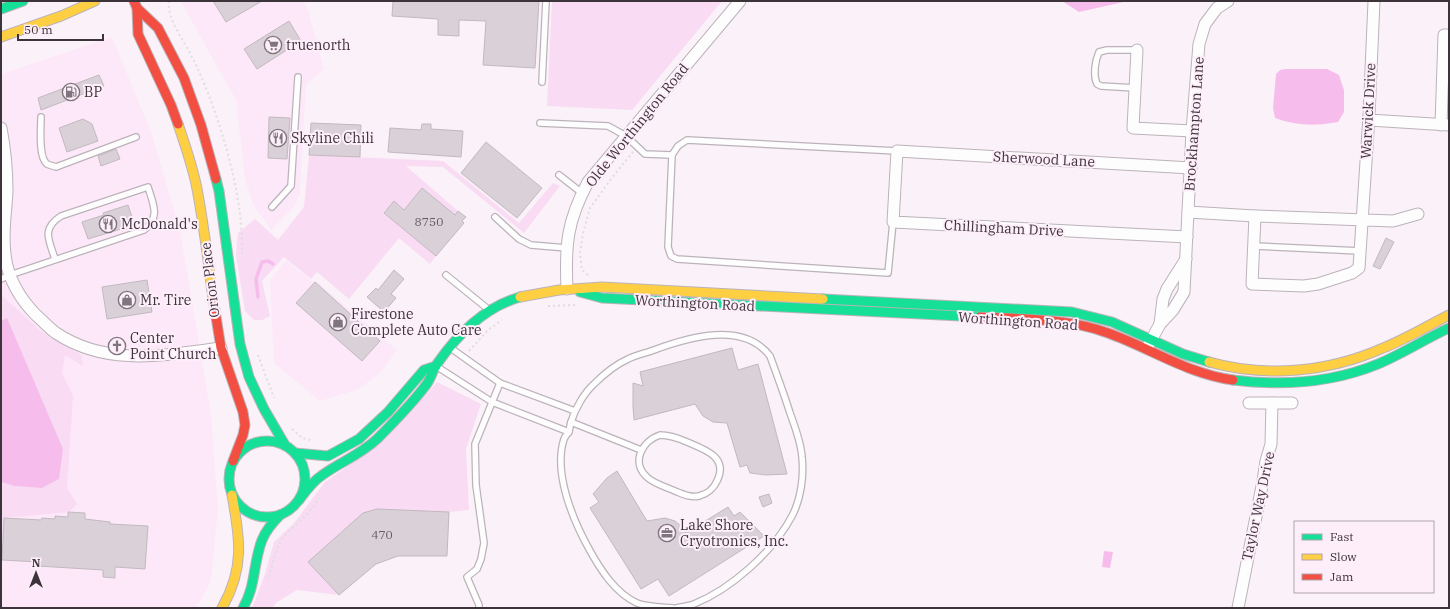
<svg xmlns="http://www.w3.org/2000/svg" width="1450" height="609" font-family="'IBM Plex Serif',serif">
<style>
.built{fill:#fde8f9}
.green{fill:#f9dbf3}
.water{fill:#f6bdec}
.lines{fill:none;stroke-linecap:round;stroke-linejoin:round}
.stream{stroke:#f6bdec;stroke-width:3.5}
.building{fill:#dad1d8;stroke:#c2b9c0}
.lane-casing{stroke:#bbb3b9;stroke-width:8}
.street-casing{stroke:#bbb3b9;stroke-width:13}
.fast-casing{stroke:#bbb3b9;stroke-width:11}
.slow-casing{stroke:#bbb3b9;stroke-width:11}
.jam-casing{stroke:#bbb3b9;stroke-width:11}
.path{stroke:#dfddde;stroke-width:2;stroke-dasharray:2 3;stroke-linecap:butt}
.lane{stroke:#fefdfe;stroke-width:5.5}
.street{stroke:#fefdfe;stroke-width:11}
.fast{stroke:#16e098;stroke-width:9}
.slow{stroke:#ffcf43;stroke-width:9}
.jam{stroke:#f24e42;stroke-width:9}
.labels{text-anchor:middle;stroke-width:4;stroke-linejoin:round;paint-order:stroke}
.number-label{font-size:12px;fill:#645a62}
.poi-label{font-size:14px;fill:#3d333b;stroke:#fdeefa;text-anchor:start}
.street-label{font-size:14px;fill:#3d333b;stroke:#fdeefa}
</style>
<rect width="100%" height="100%" fill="#faf2f8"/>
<g class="built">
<path d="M182,1H304L309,13L324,69L306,85L300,193L295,206L271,230L253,204L245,179L236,100L181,2Z"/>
<path d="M112,37L151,132L180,230L211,415L218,509L211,581L196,608H1V74Z"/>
<path d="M286,260L311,281L317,282L397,350L381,372L359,389L320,401L274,363L270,280Z"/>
</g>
<g class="green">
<path d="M552,1H722L632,110L547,106Z"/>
<path d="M309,155L443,161L519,223L553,183L560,186L524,233L443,167L406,166L458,211L455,215L422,188L404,209L394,201L384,212L436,256L430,264L399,238L349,299L317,272L311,279L284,257L262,281L270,316L262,320H254L245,311L236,255L238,233L255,219L278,240L304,207Z"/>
<path d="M1,295L42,332L81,355L83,366L65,355L62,373L73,396L67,488L77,504L69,512L4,518L3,539H1V482L14,486L42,488L59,479L7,318L1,321Z"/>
<path d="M437,382L481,404L466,449L469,510L449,512L377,509L363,513L308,562L339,595L297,590L277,602L272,608H252L265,574L274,542L295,522L325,482L383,441Z"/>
</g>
<g class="water">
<path d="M1062,1H1128L1079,12Z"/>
<path d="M1285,69H1327L1339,75L1344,90V112L1338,122C1316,126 1296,126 1275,118L1273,108L1276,74L1280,70Z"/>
<path d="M7,318L63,449L59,479L42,488L14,486L1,482V321Z"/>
<path d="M1104,551L1113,552L1110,568L1102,567Z"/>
</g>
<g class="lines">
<path class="stream" d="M258,297L256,279L262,262L268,261L273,264"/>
</g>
<g class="building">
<path d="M213,1H262L226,22Z"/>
<path d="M393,1H539L535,68L483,65L486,21L459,20V36L438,35V19L392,16Z"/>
<path d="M289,21L301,41L257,69L244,49Z"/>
<path d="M99,75L104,86L41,110L38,98Z"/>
<path d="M269,117L290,118L287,159L268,158Z"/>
<path d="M83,119L92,124L98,141L67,152L59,128Z"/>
<path d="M311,123L361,125L360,157L309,155Z"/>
<path d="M422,124H431V129L463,131L461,157L388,152L390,128L421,130Z"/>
<path d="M486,142L542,188L517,218L461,173Z"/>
<path d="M116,149L120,159L101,166L98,156Z"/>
<path d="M422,188L455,215L458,211L466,217L462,221L464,223L436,256L384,213L394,201L404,210Z"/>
<path d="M128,205L135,226L122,231L121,229L88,239L82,222L104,215L103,213Z"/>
<path d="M1386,238L1394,242L1380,269L1373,266Z"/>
<path d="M394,270L404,279L391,294L396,298L384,312L367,297L376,288L378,290Z"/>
<path d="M147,280L152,312L107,319L102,287Z"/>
<path d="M315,282L380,341L362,361L296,303Z"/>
<path d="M732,348L738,370L758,364L787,474L766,475L750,473L747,465L740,467L727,423L713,422L703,416L695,404L634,420L633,407V383L643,386L640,372Z"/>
<path d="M617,471L647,521L665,518L675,521L681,526L686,533L728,507L734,516L740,512L764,536L669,596L658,579L641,589L590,508L599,502L593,494L607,478Z"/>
<path d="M769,494L772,503L763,507L759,497Z"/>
<path d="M377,509L449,512L447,556H398L376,564L339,595L308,562L363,513Z"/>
<path d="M68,512L85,513V519L110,522V524L148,526L145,569L115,567V578L103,577V570L38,566V562L2,560L4,518L41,520L42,518L55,519V516L68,517Z"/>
</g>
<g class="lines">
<defs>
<g id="lane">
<path d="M542,82L546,1"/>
<path d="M1135,88L1101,86L1097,84C1093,75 1095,61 1099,52L1107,50H1137"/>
<path d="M41,117C41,128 38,157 47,164C49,165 53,166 56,167L136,137"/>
<path d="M540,123L608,126L626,136L645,154L672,155"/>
<path d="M559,175L582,193"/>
<path d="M272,207L291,186L298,77"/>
<path d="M495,217L519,239L531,245L567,248"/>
<path d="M893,222L888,273L677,259L671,256L668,247L672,155L678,146L687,140L897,151"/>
<path d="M1254,246L1360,251"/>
<path d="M446,275L488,309"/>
<path d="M1,279L10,275L144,230C161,217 153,204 148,187L61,216C41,229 49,240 55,259"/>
<path d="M452,349L500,383L575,411"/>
<path d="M436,366L492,402L569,432"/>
<path d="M571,422L641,450"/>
<path d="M660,435C670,435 678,438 687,442C704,449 729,457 717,481C714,488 707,494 699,496C690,498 683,494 675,491C666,487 655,484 648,478C630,463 642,441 660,435Z"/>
<path d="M479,608V605L467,577L477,569L481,559L484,543L476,485L475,444L500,383"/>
<path d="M673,608C661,607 648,607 637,603C615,593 600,569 589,549C573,520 553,473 564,439C565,436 568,434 569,431C570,428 570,425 571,422C575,409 584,393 594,384C603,375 617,364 628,359C636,355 646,353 654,350C689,337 743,321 770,356C777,375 784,394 790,413C795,427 801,442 802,457C804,476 801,499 792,516C773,552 731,589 694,604C688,606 681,607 676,608"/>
</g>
<g id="street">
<path d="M1374,1L1369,116L1359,268L1352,273L1318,284L1304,286L1252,284L1255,216L1393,221L1418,214"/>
<path d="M1137,50L1133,128L1192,131"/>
<path d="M1369,120L1449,125"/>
<path d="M1441,125L1444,35H1449"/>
<path d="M1,128C5,149 7,170 7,191C6,213 2,233 5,254C7,277 20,299 36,315C43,321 49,328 56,333C107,367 165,355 221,348"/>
<path d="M1188,212L1255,216"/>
<path d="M1187,237L893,222L897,151L1191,168"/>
<path d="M567,289C565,245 567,221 588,182L740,1"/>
<path d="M1160,324L1163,299L1167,289L1186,259"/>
<path d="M1148,346L1160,324L1173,310L1184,292L1192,131L1199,44L1205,24L1217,8L1228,1"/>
<path d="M1249,403H1292"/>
<path d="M1238,608L1263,481L1266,461L1271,444L1272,403"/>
</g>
<g id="fast">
<path d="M1,9L23,1"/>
<path d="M216,179L219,191L240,344L249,377L264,409L285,445"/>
<path d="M580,292L602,298L980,317"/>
<path d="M823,299L1072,312L1112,322L1183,354L1209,362"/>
<path d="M1233,380C1282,386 1332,383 1378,364C1402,354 1425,339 1449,328"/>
<circle cx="267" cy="479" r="38"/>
<path d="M295,453L328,456L359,439L388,412L424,370L436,366"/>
<path d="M299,500C306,491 312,482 321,476C340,462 360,455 377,439C394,422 411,405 426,385C431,379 432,371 437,364C457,335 485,307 520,297"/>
<path d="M243,608C256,586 253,563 262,540C266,530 273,522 280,515"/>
</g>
<g id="slow">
<path d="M1,37L61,16L95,1"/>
<path d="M178,124C185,145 193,167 197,189C204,225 208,262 213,298"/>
<path d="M520,297L559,290L602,287L823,299"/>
<path d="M1209,362C1267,378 1329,372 1383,348C1406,339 1427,326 1449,315"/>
<path d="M222,608C245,568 240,538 232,495"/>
</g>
<g id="jam">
<path d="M134,1L137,8L138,34L171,105L178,124"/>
<path d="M137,8L158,28L184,78L201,125L216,179"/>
<path d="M213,298L221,348L243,412L245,425L243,435L233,461"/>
<path d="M980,317C1023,319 1067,318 1108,333C1150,348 1188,374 1233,380"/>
</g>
</defs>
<use href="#lane" class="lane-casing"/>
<use href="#street" class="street-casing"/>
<use href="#fast" class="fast-casing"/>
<use href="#slow" class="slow-casing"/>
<use href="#jam" class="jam-casing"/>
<g class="path">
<path d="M169,1C166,18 185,42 192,57C198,68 203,81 208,93C227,144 243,200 242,254"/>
<path d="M588,275L582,270L580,253L583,233L590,208L614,175L633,152"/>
<path d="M548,306L576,305"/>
<path d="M469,351L488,330L502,320"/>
<path d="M258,355L274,398"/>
<path d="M292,429L302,438L310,440"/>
<path d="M269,577C272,565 275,551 281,541C286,532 294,527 301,520C308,514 314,506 319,498"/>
</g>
<use href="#lane" class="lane"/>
<use href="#street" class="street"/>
<use href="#fast" class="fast"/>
<use href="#slow" class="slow"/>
<use href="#jam" class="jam"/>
</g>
<defs>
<symbol id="supermarket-ring" viewBox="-11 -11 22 22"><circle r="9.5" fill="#fdeefa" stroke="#7f767d" stroke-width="1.5"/><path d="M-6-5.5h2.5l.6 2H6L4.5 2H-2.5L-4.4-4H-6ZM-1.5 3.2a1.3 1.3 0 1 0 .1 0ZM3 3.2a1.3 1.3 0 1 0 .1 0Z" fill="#7f767d"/></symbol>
<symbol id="fuel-ring" viewBox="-11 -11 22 22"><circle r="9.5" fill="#fdeefa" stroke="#7f767d" stroke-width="1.5"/><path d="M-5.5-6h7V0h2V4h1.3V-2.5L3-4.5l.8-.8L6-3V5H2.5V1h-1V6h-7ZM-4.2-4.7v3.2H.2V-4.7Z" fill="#7f767d"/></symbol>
<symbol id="restaurant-ring" viewBox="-11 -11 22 22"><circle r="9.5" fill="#fdeefa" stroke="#7f767d" stroke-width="1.5"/><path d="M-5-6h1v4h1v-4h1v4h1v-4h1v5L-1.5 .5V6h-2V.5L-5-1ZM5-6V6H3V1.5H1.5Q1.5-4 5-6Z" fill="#7f767d"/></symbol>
<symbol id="shop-ring" viewBox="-11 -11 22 22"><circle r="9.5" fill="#fdeefa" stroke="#7f767d" stroke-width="1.5"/><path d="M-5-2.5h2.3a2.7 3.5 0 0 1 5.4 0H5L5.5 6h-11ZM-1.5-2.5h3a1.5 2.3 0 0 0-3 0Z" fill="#7f767d"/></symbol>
<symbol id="church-ring" viewBox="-11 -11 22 22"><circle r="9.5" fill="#fdeefa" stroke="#7f767d" stroke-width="1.5"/><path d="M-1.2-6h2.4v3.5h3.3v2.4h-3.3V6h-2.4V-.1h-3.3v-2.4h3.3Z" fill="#7f767d"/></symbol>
<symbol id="office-ring" viewBox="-11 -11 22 22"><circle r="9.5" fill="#fdeefa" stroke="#7f767d" stroke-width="1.5"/><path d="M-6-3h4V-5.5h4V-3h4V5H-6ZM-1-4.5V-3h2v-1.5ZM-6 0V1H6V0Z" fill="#7f767d"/></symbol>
</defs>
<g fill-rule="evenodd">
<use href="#supermarket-ring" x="263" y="35" width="20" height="20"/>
<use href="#fuel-ring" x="61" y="82" width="20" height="20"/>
<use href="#restaurant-ring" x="268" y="128" width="20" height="20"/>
<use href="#restaurant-ring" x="98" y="214" width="20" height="20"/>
<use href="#shop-ring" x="117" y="290" width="20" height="20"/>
<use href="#shop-ring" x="328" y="312" width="20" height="20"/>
<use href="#church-ring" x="107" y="336" width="20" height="20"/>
<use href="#office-ring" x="657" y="523" width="20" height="20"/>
</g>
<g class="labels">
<g class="number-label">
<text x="429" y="226">8750</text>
<text x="382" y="539">470</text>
</g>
<g class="poi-label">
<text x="286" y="50">truenorth</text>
<text x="84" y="97">BP</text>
<text x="291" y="143">Skyline Chili</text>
<text x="121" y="229">McDonald's</text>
<text x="140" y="305">Mr. Tire</text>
<text x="351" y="319">Firestone<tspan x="351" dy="16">Complete Auto Care</tspan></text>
<text x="130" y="343">Center<tspan x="130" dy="16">Point Church</tspan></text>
<text x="680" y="530">Lake Shore<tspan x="680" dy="16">Cryotronics, Inc.</tspan></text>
</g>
<g class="street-label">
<text transform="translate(1368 111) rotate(-87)" y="5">Warwick Drive</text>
<text transform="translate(1194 124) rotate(-86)" y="5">Brockhampton Lane</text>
<text transform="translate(637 125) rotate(-51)" y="5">Olde Worthington Road</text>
<text transform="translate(1044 159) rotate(3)" y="5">Sherwood Lane</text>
<text transform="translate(1004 228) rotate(3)" y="5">Chillingham Drive</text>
<text transform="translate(210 280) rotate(-97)" y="5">Orion Place</text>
<text transform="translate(695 303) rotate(3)" y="5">Worthington Road</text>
<text transform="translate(1018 321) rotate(4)" y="5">Worthington Road</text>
<text transform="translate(1258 506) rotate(-78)" y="5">Taylor Way Drive</text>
</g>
</g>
<rect width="1450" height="609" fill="none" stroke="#3d333b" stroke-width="4"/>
<rect x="1294" y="521" width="140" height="72" fill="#fdeefa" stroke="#b0a3ae"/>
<rect x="1302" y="534" width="20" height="6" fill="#16e098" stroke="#b0a3ae"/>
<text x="1330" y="541" font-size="12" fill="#3d333b">Fast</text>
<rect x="1302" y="554" width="20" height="6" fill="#ffcf43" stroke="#b0a3ae"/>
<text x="1330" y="561" font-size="12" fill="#3d333b">Slow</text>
<rect x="1302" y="574" width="20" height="6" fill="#f24e42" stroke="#b0a3ae"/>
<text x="1330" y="581" font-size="12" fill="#3d333b">Jam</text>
<g transform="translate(36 573)" stroke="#fdeefa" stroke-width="3" paint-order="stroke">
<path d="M0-3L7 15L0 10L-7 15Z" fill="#3d333b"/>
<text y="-6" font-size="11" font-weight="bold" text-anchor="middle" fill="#3d333b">N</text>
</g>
<path d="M18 34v6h85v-6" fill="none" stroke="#3d333b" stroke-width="2"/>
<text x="24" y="34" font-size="12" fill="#3d333b" stroke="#fdeefa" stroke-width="3" paint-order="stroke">50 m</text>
</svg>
